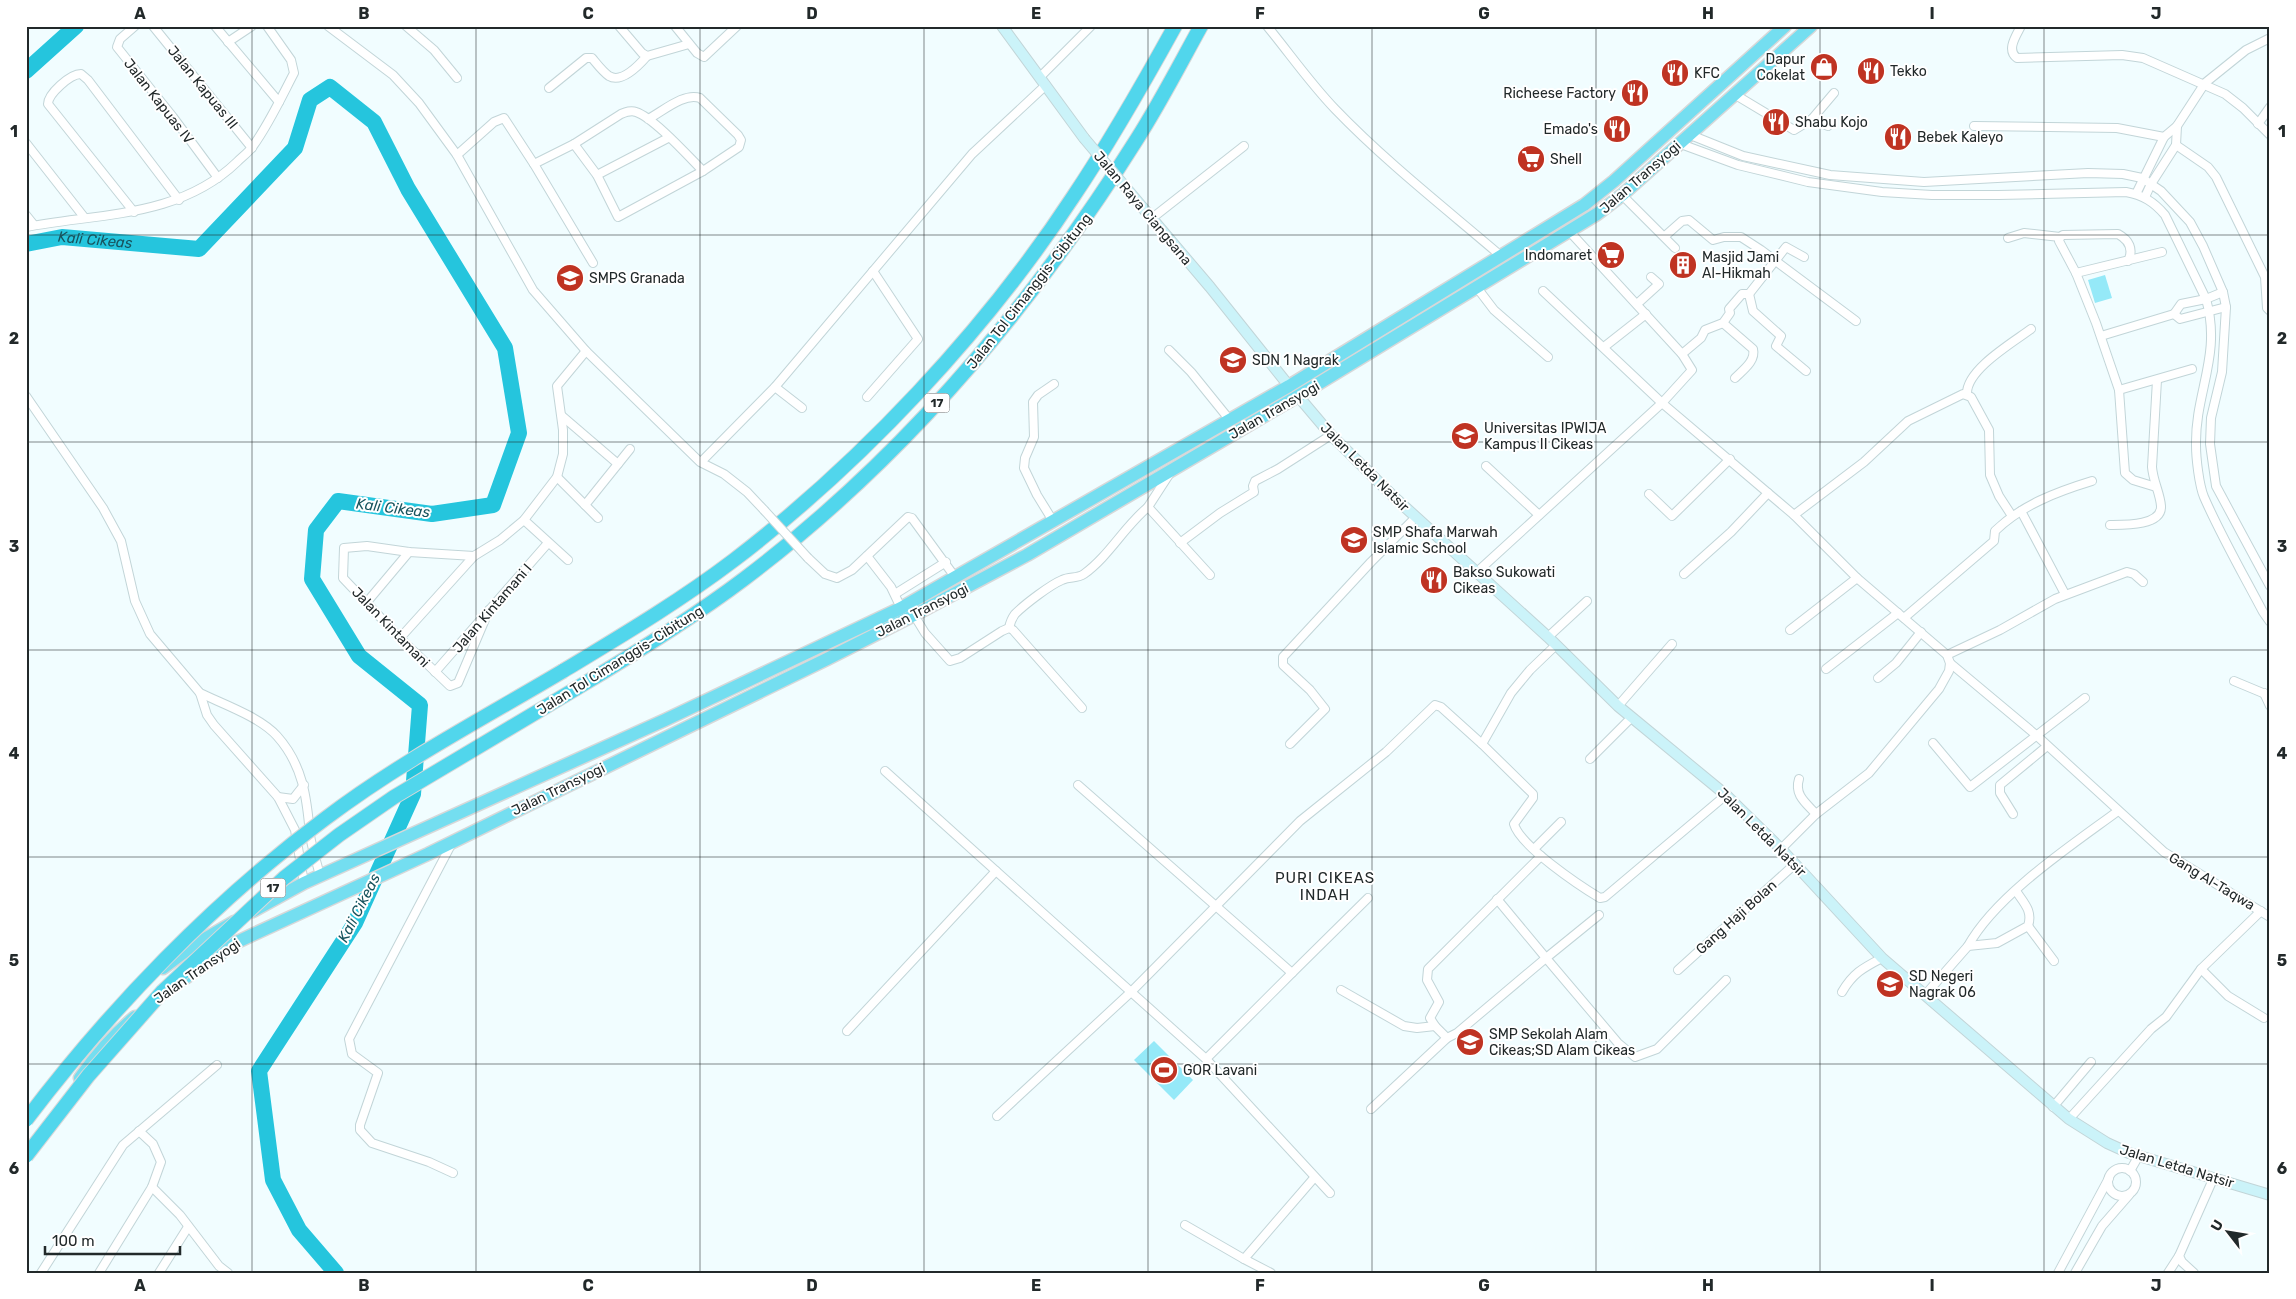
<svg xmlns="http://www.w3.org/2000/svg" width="2296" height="1299" font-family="Rubik,sans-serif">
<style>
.green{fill:#95e9f8}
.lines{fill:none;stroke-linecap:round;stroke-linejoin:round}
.river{stroke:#25c5dd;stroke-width:16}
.minor-casing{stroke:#c2d5d8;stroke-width:10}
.secondary-casing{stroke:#c2d5d8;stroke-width:12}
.trunk-casing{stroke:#d7d8d9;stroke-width:15}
.motorway-casing{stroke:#d7d8d9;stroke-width:16}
.minor{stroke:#fff;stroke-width:8}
.secondary{stroke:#cbf3f9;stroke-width:10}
.trunk{stroke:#74def0;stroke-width:12}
.motorway{stroke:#51d6ec;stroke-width:14}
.minor-bridge-casing{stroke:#c2d5d8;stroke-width:10;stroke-linecap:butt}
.secondary-bridge-casing{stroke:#c2d5d8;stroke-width:12;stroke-linecap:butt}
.motorway-bridge-casing{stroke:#d7d8d9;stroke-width:16;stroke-linecap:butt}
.minor-bridge{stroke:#fff;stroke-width:8}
.secondary-bridge{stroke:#cbf3f9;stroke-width:10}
.motorway-bridge{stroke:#51d6ec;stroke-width:14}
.grid{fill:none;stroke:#22292a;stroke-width:1;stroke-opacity:0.55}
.labels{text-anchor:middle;stroke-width:4;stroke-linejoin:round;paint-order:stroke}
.shield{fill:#fff;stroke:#64696a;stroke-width:1}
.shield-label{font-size:12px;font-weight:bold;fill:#22292a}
.poi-label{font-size:14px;fill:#22292a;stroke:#fff;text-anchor:start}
.street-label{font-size:14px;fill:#22292a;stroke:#fff}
.water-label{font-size:15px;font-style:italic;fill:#18545e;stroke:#fff}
.neighbourhood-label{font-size:15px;letter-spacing:1px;fill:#22292a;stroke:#fff}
.neatline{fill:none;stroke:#22292a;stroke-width:2}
.grid-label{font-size:16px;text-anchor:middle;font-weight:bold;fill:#22292a}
</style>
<rect width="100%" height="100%" fill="#f1fdff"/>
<g class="green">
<path d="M2105,275L2112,298L2095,303L2088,280Z"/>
<path d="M1154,1041L1193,1080L1174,1100L1134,1060Z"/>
</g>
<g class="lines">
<g class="river">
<path d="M26,71L76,26"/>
<path id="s1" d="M26,244L62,237L199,249L295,148L310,100L330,87L374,122L408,189L505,348L519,433L493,505L432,514L338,501L316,530L312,579L359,656L420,705L413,794L355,923L259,1071L273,1180L299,1230L336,1273"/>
</g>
<defs>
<g id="minor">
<path d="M135,26L120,39L117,47L173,117L218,178"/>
<path d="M153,26L252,148"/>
<path d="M215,26L279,102"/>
<path d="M328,26L393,75L419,103L457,155L533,290L586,351L700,462L724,474L747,492L764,510"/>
<path d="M406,26L434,50L457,78"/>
<path d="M619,26L642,53L647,56L689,44"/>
<path d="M675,26L697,53L704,57L737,26"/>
<path d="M1267,26C1290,54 1310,83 1335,109C1386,162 1445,208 1501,256"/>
<path d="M2021,26C2016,36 2006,50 2017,58L2122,55L2143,58L2225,94L2243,108L2270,135"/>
<path d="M228,42L252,26"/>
<path d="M1040,77L1091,26"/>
<path d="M549,88L586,58H592C597,64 603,72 609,76C622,84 640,64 647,56"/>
<path d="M1734,94L1794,130L1812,119L1834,93"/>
<path d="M1812,119L1828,126"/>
<path d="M2258,124L2270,107"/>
<path d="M1974,126L2117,128L2164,137"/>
<path d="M1688,134L1743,156L1830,175L1924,182L2088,173L2123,174L2142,178L2161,191L2190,222L2203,246L2223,292L2226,307L2222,372L2211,418L2210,444L2216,486L2270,586"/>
<path d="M26,143L84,217"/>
<path d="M1678,143L1738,165L1808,182L1882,192L1932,195H1998L2126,192C2143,195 2154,202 2165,215L2206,299C2222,355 2195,392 2196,445C2196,458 2199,485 2204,497C2221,536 2243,574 2263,612L2270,622"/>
<path d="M574,144L621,114C626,112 631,110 636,112C654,118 688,156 703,171L739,147L741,140L738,135L700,98C684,92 662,112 648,119"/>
<path d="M2176,145L2208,167L2216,177L2265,277L2267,308L2270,311"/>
<path d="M457,155L494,122L504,118L534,164L593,263"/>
<path d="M534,164L574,144L597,175L618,217L703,171"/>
<path d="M597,175L668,138"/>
<path d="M2136,194L2164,137L2177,126L2205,83L2246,50L2270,38"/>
<path d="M1622,195L1675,248"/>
<path d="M2145,197L2151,184L2176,145L2177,126"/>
<path d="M134,212L48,104C48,94 70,74 81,74L88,80L179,200"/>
<path d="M26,215L34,225"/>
<path d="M1151,219L1244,146"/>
<path d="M26,227C99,213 179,218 237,162C242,157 249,152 253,146C269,124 281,98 294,73L291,60L267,26"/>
<path d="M1665,236L1682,221L1689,220L1713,240L1724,237H1741L1761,250L1856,321"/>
<path d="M2060,237L2059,241L2076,273L2096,323L2119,390L2125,473L2133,480L2156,487"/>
<path d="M2008,238L2024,233L2060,237L2063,235L2118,234C2129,240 2134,249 2128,261"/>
<path d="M2076,273L2162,252"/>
<path d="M1478,289L1494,310L1548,357"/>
<path d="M1543,291L1662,403L1794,515L1857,578L1947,655L1950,663L1949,671L1939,689L1869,773L1816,814L1781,849"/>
<path d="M1749,294L1753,311L1781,336L1776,346L1806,371"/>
<path d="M1749,294L1786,247L1804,257"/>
<path d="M1637,304L1659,284L1651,277"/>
<path d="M2174,314L2181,304L2206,299L2223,292"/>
<path d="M2174,314L2180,319L2226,307"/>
<path d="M1723,323L1753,349C1756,361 1743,370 1735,378"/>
<path d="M2101,336L2174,314"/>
<path d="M1604,347L1646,314"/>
<path d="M1169,350L1191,372L1229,419"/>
<path d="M1682,354L1701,338L1705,330L1723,323L1730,313L1729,309L1742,294H1749"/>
<path d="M775,387L802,408"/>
<path d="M2119,390L2192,369"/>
<path d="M1967,394C1966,370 2012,343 2031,329"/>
<path d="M26,396L103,508L121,541L135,601L150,634L200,693L207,715L214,725L278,797L295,830L304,883"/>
<path d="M867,397L918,339L873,271"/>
<path d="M562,416L618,464"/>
<path d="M701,462L775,387L972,154L1046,85"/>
<path d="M1486,466L1539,515"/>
<path d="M557,477L598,518"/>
<path d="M1649,494L1672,516L1730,459"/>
<path d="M585,505L630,449"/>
<path d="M1148,507L1170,473"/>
<path d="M2021,511L2065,594"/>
<path d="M1794,515L1864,462L1908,421L1963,394L1971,397L1989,430L1990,475L1999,496L2012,516"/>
<path d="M524,520L568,560"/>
<path d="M1053,521L1037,495L1024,468L1025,458L1034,437L1033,402L1038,395L1054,384"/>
<path d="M2110,525C2124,525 2162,526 2161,506C2160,493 2153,481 2152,467L2157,380"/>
<path d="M1180,543L1220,513L1254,492L1253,486L1255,481L1278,469L1331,435"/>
<path d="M867,556L891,587L901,608"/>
<path d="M808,558L825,574L837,578L852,570L908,517L912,518L955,577"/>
<path d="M1477,572L1662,403L1692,370L1682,354L1570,232"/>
<path d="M1684,574L1731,532L1768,493"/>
<path d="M895,594L946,562"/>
<path d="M367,602L409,552"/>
<path d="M489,610L458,683L450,686L400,638L343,578L344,548L367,546L409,552L474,556L500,540L524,520L557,477L563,454V430L557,386L586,351"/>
<path d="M914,615L925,633L950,661L960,658L1002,631L1009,628L1013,630L1082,708"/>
<path d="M1904,618L1994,541L1995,531C2022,505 2056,492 2092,481"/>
<path d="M1009,628C1010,623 1012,618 1015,614C1025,604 1050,585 1062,580C1070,576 1077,579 1084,574C1109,556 1124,527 1148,507L1210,575"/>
<path d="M1790,630L1857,578"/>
<path d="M1548,637L1587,601"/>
<path d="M400,638L474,556"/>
<path d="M1947,655L2000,630L2055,599L2127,572L2134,574L2143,582"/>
<path d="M1950,663L2036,735L2164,852L2270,917"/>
<path d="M1826,669L1898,613"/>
<path d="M435,672L548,543"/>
<path d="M1878,678L1896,663L1921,632"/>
<path d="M2234,681L2270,696"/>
<path d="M200,693C223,704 260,717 277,736C303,765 307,798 310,835C312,849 317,863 320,876"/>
<path d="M2264,693L2270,706"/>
<path d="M1618,706L1672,644"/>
<path d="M1933,743L1970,787L2085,698"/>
<path d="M1290,744L1325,709L1310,690L1283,665V657L1371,562L1416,517"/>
<path d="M1482,744L1511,693L1530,670L1556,645"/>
<path d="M1590,759L1631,718"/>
<path d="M885,771L996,871"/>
<path d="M1799,779C1794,795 1806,803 1816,814"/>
<path d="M1078,785L1292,973L1206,1059"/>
<path d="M278,797L293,799L304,785"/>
<path d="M2013,814L2000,793V785L2046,747"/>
<path d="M452,843L349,1039L352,1054L378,1073L360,1125V1130L372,1143L429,1162L453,1173"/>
<path d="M1534,849L1561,822"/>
<path d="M1541,856L1428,969L1427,980L1439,1002L1430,1018L1435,1026L1447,1038L1457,1033L1546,958L1618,1043L1635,1057L1657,1049L1726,980"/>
<path d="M1497,899L1546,958L1599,915"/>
<path d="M2028,926L2054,961"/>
<path d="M1968,946C1996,895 2072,845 2118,811"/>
<path d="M2201,969L2228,996L2264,1018"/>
<path d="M1678,970L1795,864"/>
<path d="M1292,973L1368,898"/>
<path d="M1341,990L1404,1026L1417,1028L1435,1026"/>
<path d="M1842,992C1853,973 1863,968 1882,958"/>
<path d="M1925,995L1968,946L1997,943L2028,926C2033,911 2024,903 2016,891"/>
<path d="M847,1031L996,871L1206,1059L1330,1193"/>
<path d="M2053,1107L2091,1062"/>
<path d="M1371,1109L1447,1038"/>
<path d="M997,1116L1131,992L1300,821L1386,752L1435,705L1441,707L1482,744L1533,794V798L1514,824C1520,846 1580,886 1600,898L1605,897L1726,795"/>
<path d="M2069,1119L2151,1029L2166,1017L2201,969L2261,911"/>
<circle cx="2122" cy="1182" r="14"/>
<path d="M2130,1171L2138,1157"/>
<path d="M152,1187L180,1215L219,1266L228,1273"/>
<path d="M1185,1225L1244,1259L1314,1178"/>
<path d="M1244,1259L1271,1273"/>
<path d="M41,1273L123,1145L217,1065"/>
<path d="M99,1273L152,1187L161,1162L153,1144L139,1131"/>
<path d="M159,1273L188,1227"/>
<path d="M2058,1273L2109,1178"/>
<path d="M2075,1273L2102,1226L2129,1195"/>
<path d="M2168,1273L2179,1256"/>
<path d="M2194,1273L2182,1262L2179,1256L2214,1177"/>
</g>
<g id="secondary">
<path d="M1002,26L1084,138"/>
<path d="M1143,208L1210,287L1289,386"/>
<path d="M1298,396L1331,435L1395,498L1548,637L1618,706L1726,795L1781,849L1882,958L2069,1119L2107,1143L2129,1153L2270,1195"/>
</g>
<g id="trunk">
<path d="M253,911L304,883L665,720L901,608L1289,386L1584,205L1614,181L1785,26"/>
<path d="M163,968L191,947L234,922"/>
<path d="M182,980L235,943L252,935L428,854L827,659L914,615L1027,555L1298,396L1597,214L1622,195L1811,26"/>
<path d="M80,1078C96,1055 113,1035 135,1017"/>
</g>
<g id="motorway">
<path d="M563,671C621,636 680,601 734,560C861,463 985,331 1073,197C1110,142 1143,84 1175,26"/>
<path d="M577,688C634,654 691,619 744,579C902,460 1032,306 1137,139C1160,103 1180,64 1201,26"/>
</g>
</defs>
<use href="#minor" class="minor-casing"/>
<use href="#secondary" class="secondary-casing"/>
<use href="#trunk" class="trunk-casing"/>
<use href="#motorway" class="motorway-casing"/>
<use href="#minor" class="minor"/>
<use href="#secondary" class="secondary"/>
<use href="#trunk" class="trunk"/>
<use href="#motorway" class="motorway"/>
<defs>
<path id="minor-bridge" d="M764,510L808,558"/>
<path id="secondary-bridge" d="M1084,138L1143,208"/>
<g id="motorway-bridge">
<path d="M26,1120C110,1009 214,901 326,818C400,762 484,718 563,671"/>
<path d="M26,1156L88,1076L163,991L284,878L339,835L394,797L577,688"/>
</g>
</defs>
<use href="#minor-bridge" class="minor-bridge-casing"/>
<use href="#secondary-bridge" class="secondary-bridge-casing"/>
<use href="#motorway-bridge" class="motorway-bridge-casing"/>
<use href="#minor-bridge" class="minor-bridge"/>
<use href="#secondary-bridge" class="secondary-bridge"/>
<use href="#motorway-bridge" class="motorway-bridge"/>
</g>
<path class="grid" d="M252,26V1273M476,26V1273M700,26V1273M924,26V1273M1148,26V1273M1372,26V1273M1596,26V1273M1820,26V1273M2044,26V1273M26,235H2270M26,442H2270M26,650H2270M26,857H2270M26,1064H2270"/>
<defs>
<symbol id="shop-disc" viewBox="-11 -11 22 22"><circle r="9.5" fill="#bf3322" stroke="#fff"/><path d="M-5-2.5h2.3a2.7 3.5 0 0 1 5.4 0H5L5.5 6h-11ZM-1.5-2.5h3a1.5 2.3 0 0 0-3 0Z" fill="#fff"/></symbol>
<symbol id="restaurant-disc" viewBox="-11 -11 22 22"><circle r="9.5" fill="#bf3322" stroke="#fff"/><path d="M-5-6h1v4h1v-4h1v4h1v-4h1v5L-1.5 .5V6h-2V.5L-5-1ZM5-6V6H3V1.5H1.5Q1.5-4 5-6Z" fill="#fff"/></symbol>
<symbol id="supermarket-disc" viewBox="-11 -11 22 22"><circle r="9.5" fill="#bf3322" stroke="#fff"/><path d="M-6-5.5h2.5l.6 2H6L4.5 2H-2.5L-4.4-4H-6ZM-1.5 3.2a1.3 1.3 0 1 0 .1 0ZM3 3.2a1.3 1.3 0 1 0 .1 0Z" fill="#fff"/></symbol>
<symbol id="building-disc" viewBox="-11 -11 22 22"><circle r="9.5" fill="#bf3322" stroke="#fff"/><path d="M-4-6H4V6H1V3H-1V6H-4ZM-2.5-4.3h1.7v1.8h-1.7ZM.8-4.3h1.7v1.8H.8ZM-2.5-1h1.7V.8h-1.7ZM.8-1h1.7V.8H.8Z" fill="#fff"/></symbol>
<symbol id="school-disc" viewBox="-11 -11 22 22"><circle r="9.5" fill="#bf3322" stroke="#fff"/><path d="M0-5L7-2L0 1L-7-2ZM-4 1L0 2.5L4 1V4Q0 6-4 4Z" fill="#fff"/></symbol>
<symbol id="university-disc" viewBox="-11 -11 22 22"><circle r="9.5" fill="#bf3322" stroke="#fff"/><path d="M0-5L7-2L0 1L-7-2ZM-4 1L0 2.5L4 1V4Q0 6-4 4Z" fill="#fff"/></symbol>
<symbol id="stadium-disc" viewBox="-11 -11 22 22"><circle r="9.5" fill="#bf3322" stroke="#fff"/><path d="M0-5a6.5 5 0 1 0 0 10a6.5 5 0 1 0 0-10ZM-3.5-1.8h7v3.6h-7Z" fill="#fff"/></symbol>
</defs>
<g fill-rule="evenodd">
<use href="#shop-disc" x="1808" y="51" width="32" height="32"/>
<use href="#restaurant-disc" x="1855" y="55" width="32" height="32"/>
<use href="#restaurant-disc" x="1659" y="57" width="32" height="32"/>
<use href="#restaurant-disc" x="1619" y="77" width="32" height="32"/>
<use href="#restaurant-disc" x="1760" y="106" width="32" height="32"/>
<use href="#restaurant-disc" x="1601" y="113" width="32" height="32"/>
<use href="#restaurant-disc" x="1882" y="121" width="32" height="32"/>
<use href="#supermarket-disc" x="1515" y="143" width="32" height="32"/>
<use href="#supermarket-disc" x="1595" y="239" width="32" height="32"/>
<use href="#building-disc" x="1667" y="249" width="32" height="32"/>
<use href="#school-disc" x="554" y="262" width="32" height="32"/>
<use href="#school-disc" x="1217" y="344" width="32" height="32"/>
<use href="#university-disc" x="1449" y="420" width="32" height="32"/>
<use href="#school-disc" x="1338" y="524" width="32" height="32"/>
<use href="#restaurant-disc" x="1418" y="564" width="32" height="32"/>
<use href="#school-disc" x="1874" y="968" width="32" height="32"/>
<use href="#school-disc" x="1454" y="1026" width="32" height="32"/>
<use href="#stadium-disc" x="1148" y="1054" width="32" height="32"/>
</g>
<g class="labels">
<g class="shield">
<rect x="924.5" y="393.5" width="25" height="19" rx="4"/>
<rect x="260.5" y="878.5" width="25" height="19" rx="4"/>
</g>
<g class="shield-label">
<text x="937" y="407">17</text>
<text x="273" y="892">17</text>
</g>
<g class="poi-label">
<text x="1805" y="64" text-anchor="end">Dapur<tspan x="1805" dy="16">Cokelat</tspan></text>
<text x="1890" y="76">Tekko</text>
<text x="1694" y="78">KFC</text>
<text x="1616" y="98" text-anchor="end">Richeese Factory</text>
<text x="1795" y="127">Shabu Kojo</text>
<text x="1598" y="134" text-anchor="end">Emado's</text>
<text x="1917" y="142">Bebek Kaleyo</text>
<text x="1550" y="164">Shell</text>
<text x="1592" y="260" text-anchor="end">Indomaret</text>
<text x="1702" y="262">Masjid Jami<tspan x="1702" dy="16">Al-Hikmah</tspan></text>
<text x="589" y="283">SMPS Granada</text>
<text x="1252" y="365">SDN 1 Nagrak</text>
<text x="1484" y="433">Universitas IPWIJA<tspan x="1484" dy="16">Kampus II Cikeas</tspan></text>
<text x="1373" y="537">SMP Shafa Marwah<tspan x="1373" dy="16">Islamic School</tspan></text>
<text x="1453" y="577">Bakso Sukowati<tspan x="1453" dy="16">Cikeas</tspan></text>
<text x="1909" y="981">SD Negeri<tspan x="1909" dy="16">Nagrak 06</tspan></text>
<text x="1489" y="1039">SMP Sekolah Alam<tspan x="1489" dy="16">Cikeas;SD Alam Cikeas</tspan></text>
<text x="1183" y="1075">GOR Lavani</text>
</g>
<g class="street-label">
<text transform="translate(203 87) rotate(51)" y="5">Jalan Kapuas III</text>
<text transform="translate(159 101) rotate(52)" y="5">Jalan Kapuas IV</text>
<text transform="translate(1640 177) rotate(-41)" y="5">Jalan Transyogi</text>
<text transform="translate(1143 208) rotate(50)" y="5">Jalan Raya Ciangsana</text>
<text transform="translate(1029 291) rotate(-52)" y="5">Jalan Tol Cimanggis–Cibitung</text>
<text transform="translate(1274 410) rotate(-30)" y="5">Jalan Transyogi</text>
<text transform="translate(1365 467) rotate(45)" y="5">Jalan Letda Natsir</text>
<text transform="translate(492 608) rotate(-49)" y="5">Jalan Kintamani I</text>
<text transform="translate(922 610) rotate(-27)" y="5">Jalan Transyogi</text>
<text transform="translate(391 627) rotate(46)" y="5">Jalan Kintamani</text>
<text transform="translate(620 660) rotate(-32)" y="5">Jalan Tol Cimanggis–Cibitung</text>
<text transform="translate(558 789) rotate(-26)" y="5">Jalan Transyogi</text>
<text transform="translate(1762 832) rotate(45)" y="5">Jalan Letda Natsir</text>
<text transform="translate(2212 881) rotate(31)" y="5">Gang Al-Taqwa</text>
<text transform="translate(1736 917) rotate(-42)" y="5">Gang Haji Bolan</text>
<text transform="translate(197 971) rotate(-35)" y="5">Jalan Transyogi</text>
<text transform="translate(2177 1166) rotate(17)" y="5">Jalan Letda Natsir</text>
</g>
<g class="water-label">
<text dy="5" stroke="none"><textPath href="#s1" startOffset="70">Kali Cikeas</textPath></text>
<text transform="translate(393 508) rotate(7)" y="5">Kali Cikeas</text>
<text transform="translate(359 908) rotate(-63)" y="5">Kali Cikeas</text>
</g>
<g class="neighbourhood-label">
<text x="1325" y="883">PURI CIKEAS<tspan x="1325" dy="17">INDAH</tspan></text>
</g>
</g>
<rect width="2296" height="1299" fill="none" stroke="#ffffff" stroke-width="55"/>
<g transform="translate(2228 1232) rotate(301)" stroke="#ffffff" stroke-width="4" paint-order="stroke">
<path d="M0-4L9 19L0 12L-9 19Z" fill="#22292a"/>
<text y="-8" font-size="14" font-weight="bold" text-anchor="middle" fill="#22292a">U</text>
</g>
<path d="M45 1246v8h135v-8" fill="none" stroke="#22292a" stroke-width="2.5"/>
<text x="52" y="1246" font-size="15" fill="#22292a" stroke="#ffffff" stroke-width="4" paint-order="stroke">100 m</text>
<rect x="28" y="28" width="2240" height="1244" class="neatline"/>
<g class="grid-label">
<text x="140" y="19">A</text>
<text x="364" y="19">B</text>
<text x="588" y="19">C</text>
<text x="812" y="19">D</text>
<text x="1036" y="19">E</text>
<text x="1260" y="19">F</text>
<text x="1484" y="19">G</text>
<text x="1708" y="19">H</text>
<text x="1932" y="19">I</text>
<text x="2156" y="19">J</text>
<text x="14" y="137">1</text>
<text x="2282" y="137">1</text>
<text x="14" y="344">2</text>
<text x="2282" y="344">2</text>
<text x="14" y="552">3</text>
<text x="2282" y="552">3</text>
<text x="14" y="759">4</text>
<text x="2282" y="759">4</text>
<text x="14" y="966">5</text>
<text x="2282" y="966">5</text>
<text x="14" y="1174">6</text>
<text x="2282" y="1174">6</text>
<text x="140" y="1291">A</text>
<text x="364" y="1291">B</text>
<text x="588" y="1291">C</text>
<text x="812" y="1291">D</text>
<text x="1036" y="1291">E</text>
<text x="1260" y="1291">F</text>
<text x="1484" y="1291">G</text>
<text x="1708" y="1291">H</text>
<text x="1932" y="1291">I</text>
<text x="2156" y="1291">J</text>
</g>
</svg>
